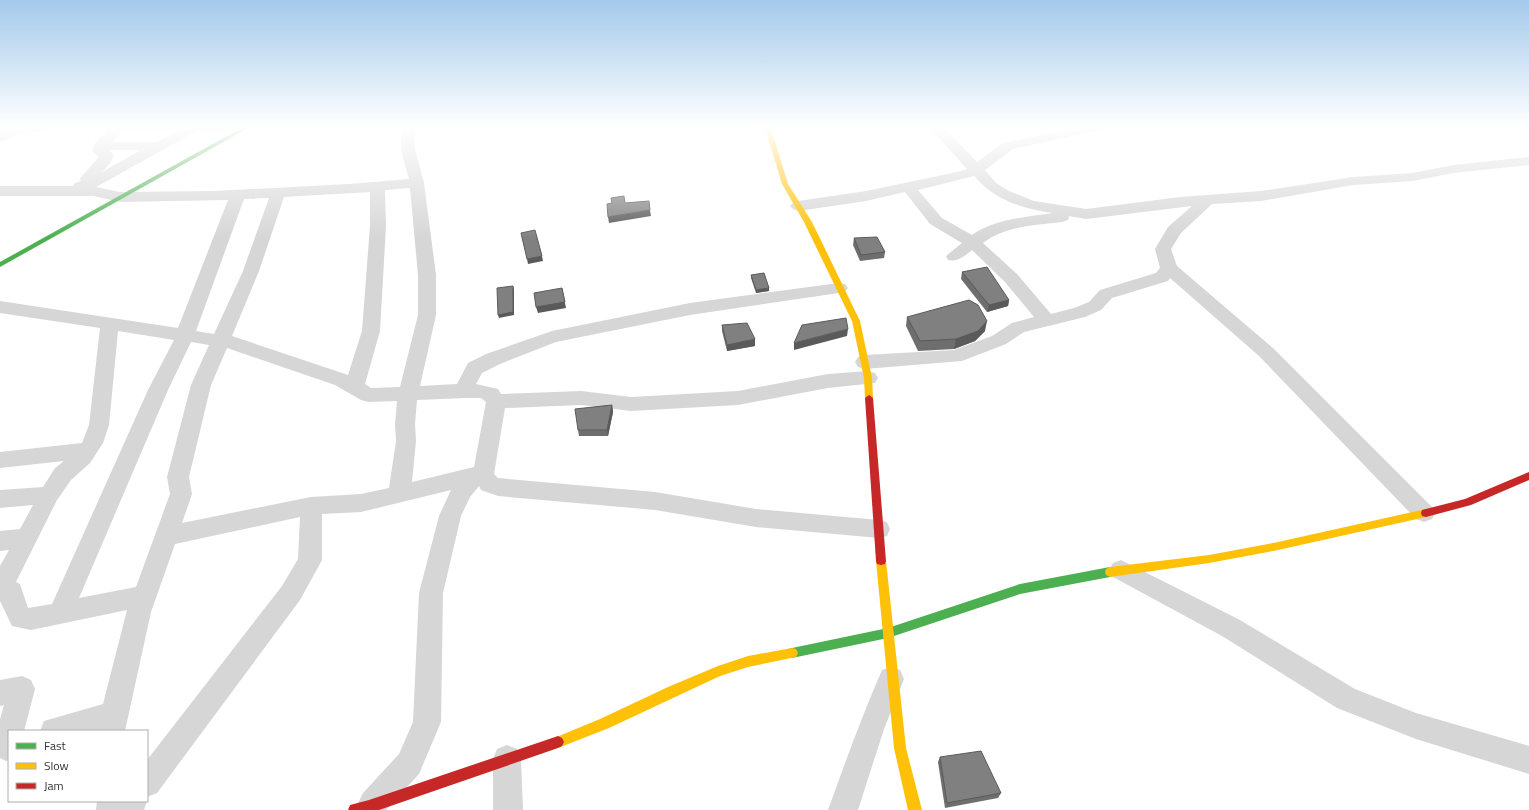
<svg xmlns="http://www.w3.org/2000/svg" width="1529" height="810" font-family="'Titillium Web',sans-serif">
<style>
.lines{fill:none;stroke-linecap:round;stroke-linejoin:round}
.street{fill:#d6d6d6;fill-rule:evenodd}
.fast{fill:#4caf50;fill-rule:evenodd}
.slow{fill:#ffc107;fill-rule:evenodd}
.jam{fill:#c62828;fill-rule:evenodd}
.wall{fill:#6e6e6e}
.shaded-wall{fill:#5a5a5a}
.building{fill:#808080;stroke:#5a5a5a}
</style>
<rect width="100%" height="100%" fill="#fff"/>
<g class="lines">
<g class="street">
<path d="M19,126H52L45,131L18,134L0,142V132L10,127Z"/>
<path d="M103,126H251L252,127L250,130L245,131H197L96,187L120,192L213,191L349,184L409,179C404,161 397,144 404,126H418L414,137L415,149L424,183L436,275V315L420,386L457,384L468,363L486,354L552,331L690,303L839,283L845,284L848,288L845,292L839,293L690,315L556,342L500,364L482,373L476,384L498,389L501,394L581,391L631,397L738,391L828,374L868,371L875,373L878,378L875,383L828,388L738,405L631,411L581,405L505,408L494,474L498,478L655,492L756,509L879,520L887,522L890,529L887,536L879,538L756,527L655,510L498,496L481,490L479,486L470,497L461,516L443,593L441,722L419,774L386,810H361L358,803L363,793L399,754L413,722L419,593L439,516L451,490L361,512L322,514V560L300,600L157,793L147,797V760L282,586L298,559L300,517L175,544L151,612L125,731H40L44,721L103,704L127,610L31,630L12,626L0,601V566L9,550L0,551V531L20,529L33,505L0,508V490L43,487L55,468L64,461L0,468V452L82,443L89,425L100,328L0,313V301L178,328L228,200L120,202L94,196H0V186H73L75,183L81,181L80,179L82,176L99,157L92,151L95,143L108,130ZM123,130L177,131L157,142H112ZM109,150H141L102,172L110,163L114,155ZM410,188L418,275V315L400,387L371,388L365,384L380,331L386,226L385,190ZM370,192V226L362,331L348,375L232,336L259,271L284,197ZM269,198L243,271L214,334L196,331L244,199ZM118,331L174,340L148,390L52,604L28,608L20,584L16,582L57,500L71,480L90,463L103,443L109,425ZM191,342L209,345L191,385L167,477L170,494L136,587L79,598L168,390ZM227,348L335,385L361,400L368,402L397,401L395,424L396,441L389,488L361,494L311,497L182,523L192,494L189,477L211,385ZM465,398H481L486,402L474,467L412,482L416,441L415,424L417,400Z"/>
<path d="M928,126H942L977,162L1003,143L1082,126H1106L1104,129L1013,149L985,170L996,183L1009,191L1034,201L1086,209L1180,197L1261,191L1353,177L1413,173L1453,165L1529,157V165L1453,173L1413,181L1353,185L1261,201L1212,204L1181,233L1171,249L1177,266L1273,348L1432,507L1435,513L1432,519L1424,522L1416,519L1259,356L1170,278L1168,281L1112,298L1101,310L1085,317L1024,332L1006,344L962,361L865,369L858,367L855,362L858,357L865,355L954,350L992,336L1012,323L1034,317L1005,282L972,250C964,256 959,262 948,260L946,256L962,243L930,224L905,192L866,201L798,211L793,209L790,206L793,203L798,201L866,191L957,172L967,169ZM974,176C996,201 1021,208 1053,213C1026,217 995,219 972,235L942,218L918,190ZM1192,206L1168,227L1155,249L1160,268L1156,273L1100,290L1089,302L1074,308L1051,314L1017,274L983,243C1005,226 1035,225 1062,222L1068,220L1069,216L1086,219Z"/>
<path d="M1121,560L1240,620L1355,689L1416,713L1529,746V774L1416,739L1337,708L1222,636L1113,577L1109,570L1113,563Z"/>
<path d="M891,667L900,670L904,679L884,729L858,810H828C845,763 862,716 882,670Z"/>
<path d="M22,676L31,680L35,689L24,731H9V760L6,761L0,758V719L4,705L0,706V680Z"/>
<path d="M507,745L517,749L521,759L523,810H493V759L497,749Z"/>
<path d="M147,800V801L144,810H96L97,801Z"/>
</g>
<g class="fast">
<path d="M245,126H252L0,267V262Z"/>
<path d="M1110,567L1114,569L1115,572L1114,575L1110,577L1020,594L888,638L792,658L788,657L786,653L788,649L792,648L888,628L1020,584Z"/>
</g>
<g class="slow">
<path d="M762,126H768L774,138L788,184L812,222L860,321L872,378L873,398L872,400L869,401L865,398L864,378L852,321L804,222L782,184L768,138Z"/>
<path d="M1426,509L1430,510L1431,513L1430,516L1426,517L1278,550L1209,563L1110,577L1106,575L1105,572L1106,569L1110,567L1209,555L1278,542Z"/>
<path d="M881,557L885,558L886,561L906,748L922,810H908L894,748L876,561L877,558Z"/>
<path d="M792,648L796,649L798,653L796,657L748,667L720,676L609,728L558,748L554,746L552,742L554,738L600,719L668,687L718,666L748,656Z"/>
</g>
<g class="jam">
<path d="M869,395L873,398L886,561L885,564L881,565L877,564L876,561L865,398Z"/>
<path d="M1529,472V480L1471,505L1426,517L1422,516L1421,513L1422,510L1465,499Z"/>
<path d="M558,736L562,738L564,742L562,746L558,748L379,810H348L350,805L369,800Z"/>
</g>
</g>
<g class="wall">
<path d="M854,238L885,252L884,258L860,261L853,245Z"/>
<path d="M962,272L1009,300L1008,306L987,312L961,279Z"/>
<path d="M751,275L769,291L756,293L751,278Z"/>
<path d="M907,317L985,331L975,341L954,349L918,351L906,326Z"/>
<path d="M722,325L755,346L727,351L722,331Z"/>
<path d="M612,405L613,412L608,436H579L578,430Z"/>
<path d="M940,757L1001,793L998,798L945,808L938,762Z"/>
</g>
<g class="shaded-wall">
<path d="M650,210L651,216L609,223L608,217Z"/>
<path d="M542,256L543,261L528,264L527,259Z"/>
<path d="M513,286L514,289V315L499,318L498,315Z"/>
<path d="M562,288L566,308L538,313L536,307Z"/>
<path d="M769,288V291L756,293V290Z"/>
<path d="M1009,300L1008,306L987,312L989,305Z"/>
<path d="M987,321L985,331L975,341L954,349L956,339Z"/>
<path d="M848,329L847,336L794,350V343Z"/>
<path d="M755,339V346L727,351V345Z"/>
<path d="M612,405L613,412L608,436L607,430Z"/>
</g>
<g class="building">
<path d="M624,196L625,203L649,201L650,210L608,217L607,204L612,203L611,198Z"/>
<path d="M535,230L542,256L527,259L521,233Z"/>
<path d="M877,237L885,252L861,255L854,238Z"/>
<path d="M987,267L1009,300L989,305L962,272Z"/>
<path d="M764,273L769,288L756,290L751,275Z"/>
<path d="M513,286V312L498,315L497,288Z"/>
<path d="M562,288L565,302L536,307L534,293Z"/>
<path d="M969,300L978,305L987,321L978,331L956,339L920,341L907,317Z"/>
<path d="M846,318L848,329L794,343L802,325Z"/>
<path d="M747,323L755,339L727,345L722,325Z"/>
<path d="M612,405L607,430H578L575,409Z"/>
<path d="M981,751L1001,793L947,803L940,757Z"/>
</g>
<linearGradient id="sky" x2="0" y2="1"><stop stop-color="#a4c9ec"/><stop offset="0.53" stop-color="#fff"/><stop offset="1" stop-color="#fff" stop-opacity="0"/></linearGradient>
<rect width="1529" height="239" fill="url(#sky)"/>
<rect x="8" y="730" width="140" height="72" fill="#ffffff" stroke="#adadad"/>
<rect x="16" y="743" width="20" height="6" fill="#4caf50" stroke="#adadad"/>
<text x="44" y="750" font-size="12" fill="#323232">Fast</text>
<rect x="16" y="763" width="20" height="6" fill="#ffc107" stroke="#adadad"/>
<text x="44" y="770" font-size="12" fill="#323232">Slow</text>
<rect x="16" y="783" width="20" height="6" fill="#c62828" stroke="#adadad"/>
<text x="44" y="790" font-size="12" fill="#323232">Jam</text>
</svg>
